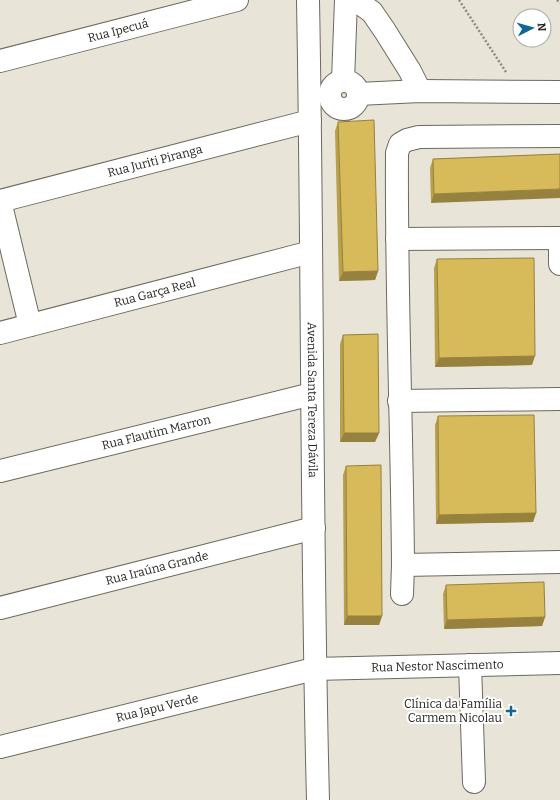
<svg xmlns="http://www.w3.org/2000/svg" width="560" height="800" font-family="Bitter,serif">
<style>
.lines{fill:none;stroke-linecap:round;stroke-linejoin:round}
.minor-casing{stroke:#6d695e;stroke-width:24}
.path{stroke:#8d8a81;stroke-width:2.5;stroke-dasharray:2 2;stroke-linecap:butt}
.minor{stroke:#fff;stroke-width:22}
.wall{fill:#b9a04d}
.shaded-wall{fill:#96823e}
.building{fill:#d7ba59;stroke:#96823e}
.poi-dot{fill:#146496;stroke:#fff;stroke-width:1.5}
.labels{text-anchor:middle;stroke-width:4;stroke-linejoin:round;paint-order:stroke}
.street-label{font-size:12px;fill:#25241f;stroke:#fff}
.poi-label{font-size:12px;fill:#25241f;stroke:#fff;text-anchor:end}
</style>
<rect width="100%" height="100%" fill="#e8e4d7"/>
<g class="lines">
<defs>
<g id="minor">
<path id="s1" d="M308,0C313,267 311,533 318,800"/>
<path d="M352,0L361,4L372,12L385,31L410,71L420,91"/>
<path id="s2" d="M0,61L237,0"/>
<path d="M343,81L346,0"/>
<circle cx="344" cy="95" r="14"/>
<path d="M358,94L420,91L560,92"/>
<path d="M560,136L419,137L407,140L400,144L397,153C396,290 402,428 403,565L560,562"/>
<path id="s3" d="M0,201L310,121"/>
<path d="M0,201L30,325"/>
<path d="M560,238V264"/>
<path d="M397,239L560,238"/>
<path id="s4" d="M0,333L311,252"/>
<path d="M399,401L560,399"/>
<path id="s5" d="M0,471L312,394"/>
<path d="M402,594L403,565"/>
<path id="s6" d="M0,608L314,528"/>
<path d="M470,665L474,782"/>
<path id="s7" d="M0,747L314,669L560,663"/>
</g>
</defs>
<use href="#minor" class="minor-casing"/>
<g class="path">
<path d="M459,0L506,72"/>
<path d="M557,0L560,3"/>
</g>
<use href="#minor" class="minor"/>
</g>
<g class="wall">
<path d="M338,122L378,271L375,280L339,281L335,131Z"/>
<path d="M560,154L431,203L430,168L433,159Z"/>
<path d="M437,259L532,365L435,367L434,268Z"/>
<path d="M343,335L379,433L375,442H340V344Z"/>
<path d="M438,416L536,513L533,522L436,524L435,425Z"/>
<path d="M346,466L382,616L379,625H344L343,475Z"/>
<path d="M446,585L545,617L542,626L444,629L443,594Z"/>
</g>
<g class="shaded-wall">
<path d="M560,189V198L431,203L434,194Z"/>
<path d="M378,271L375,280L339,281L343,272Z"/>
<path d="M535,356L532,365L435,367L439,358Z"/>
<path d="M344,433H379L375,442H340Z"/>
<path d="M536,513L533,522L436,524L439,515Z"/>
<path d="M347,616H382L379,625H344Z"/>
<path d="M545,617L542,626L444,629L447,620Z"/>
</g>
<g class="building">
<path d="M374,120L378,271L343,272L338,122Z"/>
<path d="M560,154V189L434,194L433,159Z"/>
<path d="M534,258L535,356L439,358L437,259Z"/>
<path d="M378,334L379,433H344L343,335Z"/>
<path d="M534,415L536,513L439,515L438,416Z"/>
<path d="M381,465L382,616H347L346,466Z"/>
<path d="M544,582L545,617L447,620L446,585Z"/>
</g>
<path class="poi-dot" d="M509 705h4v4h4v4h-4v4h-4v-4h-4v-4h4z"/>
<g class="labels">
<g class="street-label">
<text dy="4" stroke="none"><textPath href="#s2" startOffset="122">Rua Ipecuá</textPath></text>
<text dy="4" stroke="none"><textPath href="#s3" startOffset="160">Rua Juriti Piranga</textPath></text>
<text dy="4" stroke="none"><textPath href="#s4" startOffset="160">Rua Garça Real</textPath></text>
<text dy="4" stroke="none"><textPath href="#s1" startOffset="400">Avenida Santa Tereza Dávila</textPath></text>
<text dy="4" stroke="none"><textPath href="#s5" startOffset="161">Rua Flautim Marron</textPath></text>
<text dy="4" stroke="none"><textPath href="#s6" startOffset="162">Rua Iraúna Grande</textPath></text>
<text dy="4" stroke="none"><textPath href="#s7" startOffset="447">Rua Nestor Nascimento</textPath></text>
<text dy="4" stroke="none"><textPath href="#s7" startOffset="162">Rua Japu Verde</textPath></text>
</g>
<g class="poi-label">
<text x="502" y="708">Clínica da Família<tspan x="502" dy="14">Carmem Nicolau</tspan></text>
</g>
</g>
<g transform="translate(532 28) rotate(84)"><circle r="19" fill="#ffffff" stroke="#a8a7a5"/>
<path d="M0-3L7 15L0 10L-7 15Z" fill="#146496"/>
<text y="-6" font-size="11" font-weight="bold" text-anchor="middle" fill="#25241f">N</text>
</g>
</svg>
